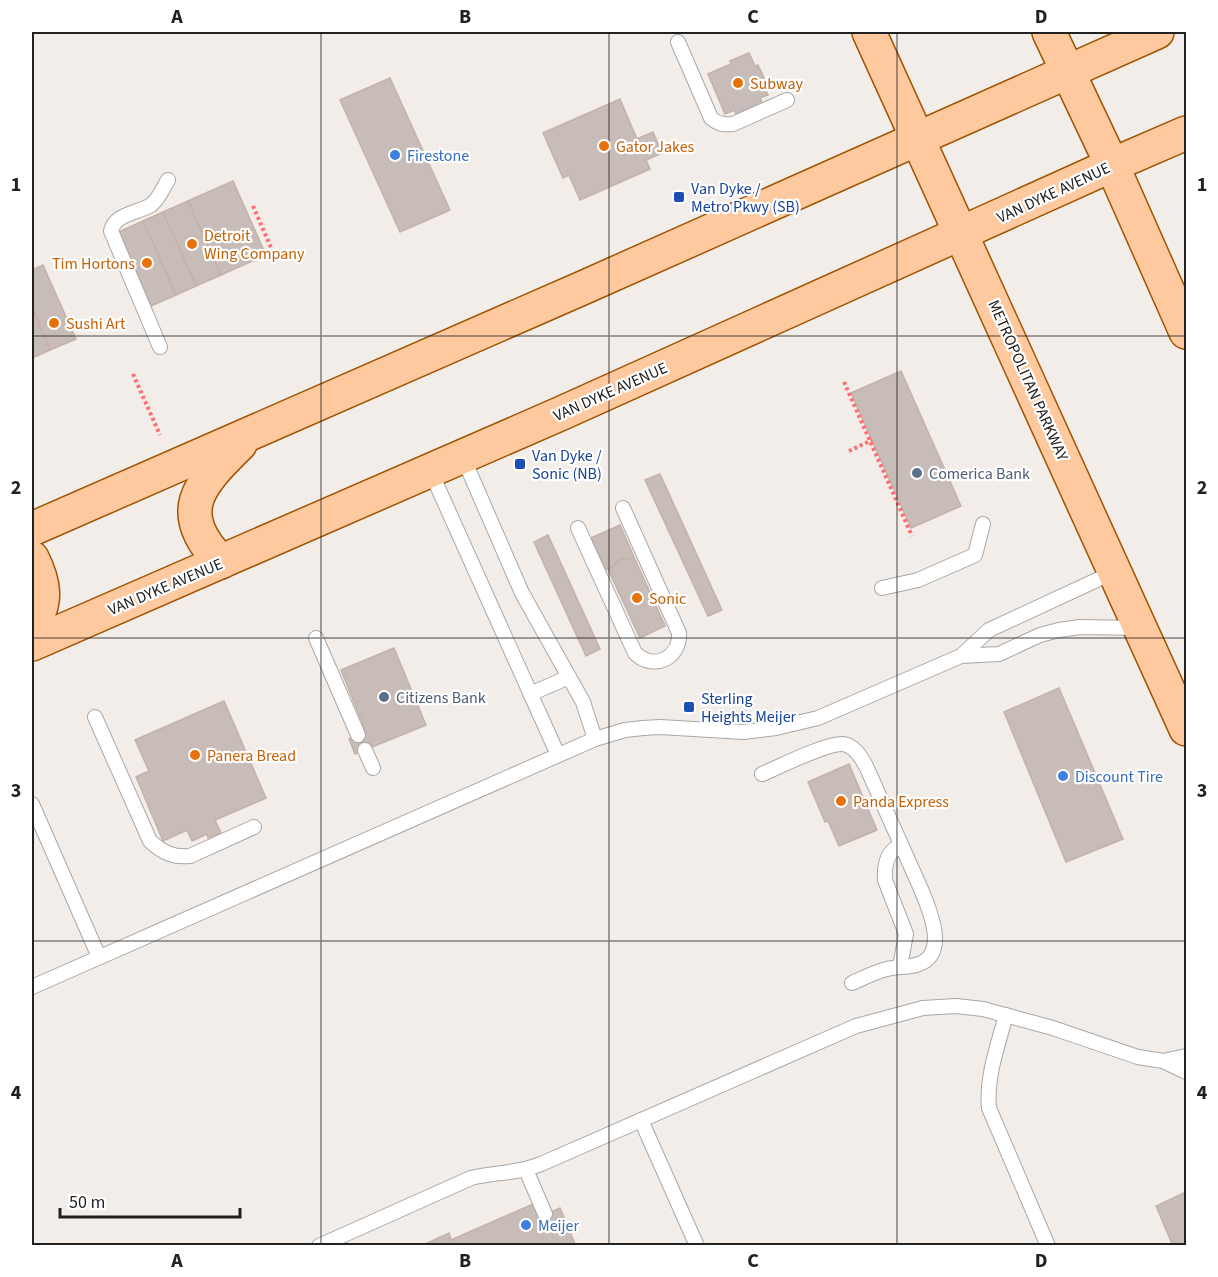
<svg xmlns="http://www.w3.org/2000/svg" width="1218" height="1277" font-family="'Source Sans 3',sans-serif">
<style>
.building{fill:#c7bcb7;stroke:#c5b1a9;stroke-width:1.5}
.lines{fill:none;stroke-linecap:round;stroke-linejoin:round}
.service-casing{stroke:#a8a8a8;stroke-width:16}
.primary-casing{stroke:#9f5400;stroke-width:36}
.path{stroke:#ff6c71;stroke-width:4;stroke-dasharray:3 3;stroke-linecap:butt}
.service{stroke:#fff;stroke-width:14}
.primary{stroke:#ffc9a0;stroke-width:33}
.grid{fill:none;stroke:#212121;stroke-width:1.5;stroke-opacity:0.55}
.food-dot{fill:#e8710a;stroke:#fff;stroke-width:2}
.shop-dot{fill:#3f7fe0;stroke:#fff;stroke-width:2}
.transit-dot{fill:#1a4fb4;stroke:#fff;stroke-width:2}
.service-dot{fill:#5c6f8a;stroke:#fff;stroke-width:2}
.labels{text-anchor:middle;stroke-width:4.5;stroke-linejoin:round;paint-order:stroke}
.food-label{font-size:16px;fill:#c56008;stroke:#fff;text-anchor:start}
.shop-label{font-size:16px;fill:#366cbe;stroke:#fff;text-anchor:start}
.transit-label{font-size:16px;fill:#164399;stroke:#fff;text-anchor:start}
.street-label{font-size:16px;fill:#212121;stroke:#fff}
.service-label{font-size:16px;fill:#4e5e75;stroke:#fff;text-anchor:start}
.neatline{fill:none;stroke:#212121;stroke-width:2}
.grid-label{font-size:20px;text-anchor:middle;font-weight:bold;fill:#212121}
</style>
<rect width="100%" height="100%" fill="#f2ede8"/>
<g class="building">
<path d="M749,53L755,66L758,65L766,82L763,84L768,95L760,98L762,103L736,114L734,110L725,114L708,74L731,64L730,61Z"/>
<path d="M390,78L450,210L400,232L340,100Z"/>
<path d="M620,99L637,139L653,132L662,153L646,160L650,169L580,200L569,175L563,178L543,133Z"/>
<path d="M233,181L266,255L221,275L188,201Z"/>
<path d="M188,201L221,275L196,286L163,212Z"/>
<path d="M163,212L196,286L176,295L143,221Z"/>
<path d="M143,221L176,295L151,306L119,232Z"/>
<path d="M43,265L76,339L50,350L32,307V270Z"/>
<path d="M32,307L50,350L32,358Z"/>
<path d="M901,371L961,506L911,528L851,393Z"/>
<path d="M660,474L722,610L708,616L645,480Z"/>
<path d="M620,525L634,557L626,560L625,558L615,562L616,565L605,570L591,538Z"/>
<path d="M548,535L600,649L586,656L534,542Z"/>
<path d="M634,557L665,626L640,638L608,569L616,565L615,562L625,558L626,560Z"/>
<path d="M394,648L426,725L355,754L349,739L366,732L341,670Z"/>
<path d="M1059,688L1123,839L1066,862L1004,712Z"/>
<path d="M224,701L266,798L215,820L221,833L208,838L207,834L192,841L187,830L163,841L136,777L149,771L135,740Z"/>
<path d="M849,764L877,830L839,846L828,821L825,822L808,782Z"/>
<path d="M1186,1192V1246H1173L1156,1206Z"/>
<path d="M533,1204L539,1217L560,1208L576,1246H421L449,1233L451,1240Z"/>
</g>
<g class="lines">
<defs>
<g id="service">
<path d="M678,42L711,118C718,124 724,125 733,124L787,100"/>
<path d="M160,347L111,231C114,214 138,213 151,205C159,199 163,188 168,180"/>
<path d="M462,455L522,593L583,702L595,739"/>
<path d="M430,470L558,755"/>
<path d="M578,528L635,653C653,671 680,659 679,633L623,508"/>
<path d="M882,588L918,580L975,555L983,524"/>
<path d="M316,638L358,735"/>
<path d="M961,656L999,654L1040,635L1059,630L1080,627L1140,628"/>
<path d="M530,694L569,677"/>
<path d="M95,717L150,841C162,852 173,858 190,856L254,827"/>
<path d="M365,750L373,768"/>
<path d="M762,774C779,767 826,743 843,744C854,745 861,757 866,766L921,889C929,909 949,953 919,964C909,968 897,966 887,969C875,972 863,978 852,983"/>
<path d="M32,804L99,957"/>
<path d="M900,967L906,934L885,880C884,865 887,851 901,845"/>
<path d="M32,987L595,739L625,730L643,728L660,727L744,732L776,728L818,718L961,656L989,630L1114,572"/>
<path d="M1006,1015C998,1045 986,1077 989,1108L1048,1246"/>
<path d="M1163,1061L1186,1056"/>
<path d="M641,1120L697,1246"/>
<path d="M526,1170L545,1214"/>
<path d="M319,1246L471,1178C496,1172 516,1174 541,1164L856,1026L923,1008L956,1006L983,1009L1053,1028L1138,1057L1163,1061L1186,1072"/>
</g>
<g id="primary">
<path d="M869,32L1186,729"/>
<path d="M1049,32L1112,165L1186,332"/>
<path d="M32,529L587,286L1157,32"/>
<path d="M32,558C44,582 48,602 32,625"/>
<path d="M221,562C173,512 198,485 240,444"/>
<path d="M32,644L562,413L1112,165L1186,133"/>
</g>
</defs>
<use href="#service" class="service-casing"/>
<use href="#primary" class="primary-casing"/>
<g class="path">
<path d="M253,206L275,257"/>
<path d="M133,374L160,435"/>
<path d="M844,382L912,536"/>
<path d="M849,451L872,440"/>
</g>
<use href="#service" class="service"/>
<use href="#primary" class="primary"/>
</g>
<path class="grid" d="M321,32V1246M609,32V1246M897,32V1246M32,336H1186M32,638H1186M32,941H1186"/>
<g class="food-dot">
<circle cx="738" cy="83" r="6"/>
<circle cx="604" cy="146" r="6"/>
<circle cx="192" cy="244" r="6"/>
<circle cx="147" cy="263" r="6"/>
<circle cx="54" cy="323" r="6"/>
<circle cx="637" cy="598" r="6"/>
<circle cx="195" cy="755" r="6"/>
<circle cx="841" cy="801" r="6"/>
</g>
<g class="shop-dot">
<circle cx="395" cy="155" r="6"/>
<circle cx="1063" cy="776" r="6"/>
<circle cx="526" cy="1225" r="6"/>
</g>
<g class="transit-dot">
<rect x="673" y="191" width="12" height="12" rx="3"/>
<rect x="514" y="458" width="12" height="12" rx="3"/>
<rect x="683" y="701" width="12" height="12" rx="3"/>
</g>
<g class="service-dot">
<circle cx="917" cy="473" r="6"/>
<circle cx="384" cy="697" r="6"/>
</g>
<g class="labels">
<g class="food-label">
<text x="750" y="89">Subway</text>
<text x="616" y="152">Gator Jakes</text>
<text x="204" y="241">Detroit<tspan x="204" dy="18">Wing Company</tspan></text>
<text x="135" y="269" text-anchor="end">Tim Hortons</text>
<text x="66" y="329">Sushi Art</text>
<text x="649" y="604">Sonic</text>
<text x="207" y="761">Panera Bread</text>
<text x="853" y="807">Panda Express</text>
</g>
<g class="shop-label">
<text x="407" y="161">Firestone</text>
<text x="1075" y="782">Discount Tire</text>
<text x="538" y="1231">Meijer</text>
</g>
<g class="transit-label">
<text x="691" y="194">Van Dyke /<tspan x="691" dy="18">Metro Pkwy (SB)</tspan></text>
<text x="532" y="461">Van Dyke /<tspan x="532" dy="18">Sonic (NB)</tspan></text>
<text x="701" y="704">Sterling<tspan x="701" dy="18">Heights Meijer</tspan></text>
</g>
<g class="street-label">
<text transform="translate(1053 192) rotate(-25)" y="6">VAN DYKE AVENUE</text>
<text transform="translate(1029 380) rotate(66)" y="6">METROPOLITAN PARKWAY</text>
<text transform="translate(610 391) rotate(-24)" y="6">VAN DYKE AVENUE</text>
<text transform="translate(165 586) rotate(-23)" y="6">VAN DYKE AVENUE</text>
</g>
<g class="service-label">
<text x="929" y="479">Comerica Bank</text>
<text x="396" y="703">Citizens Bank</text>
</g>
</g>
<rect width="1218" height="1277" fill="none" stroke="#ffffff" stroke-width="66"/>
<path d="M60 1208v9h180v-9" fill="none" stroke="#212121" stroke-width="3"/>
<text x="69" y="1208" font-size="18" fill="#212121" stroke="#ffffff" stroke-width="4.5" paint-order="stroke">50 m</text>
<rect x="33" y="33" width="1152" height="1211" class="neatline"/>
<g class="grid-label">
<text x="177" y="23">A</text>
<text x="465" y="23">B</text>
<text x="753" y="23">C</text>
<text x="1041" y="23">D</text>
<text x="16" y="191">1</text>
<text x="1202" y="191">1</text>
<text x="16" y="494">2</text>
<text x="1202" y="494">2</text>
<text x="16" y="797">3</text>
<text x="1202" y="797">3</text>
<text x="16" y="1099">4</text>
<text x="1202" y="1099">4</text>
<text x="177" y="1267">A</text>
<text x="465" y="1267">B</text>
<text x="753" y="1267">C</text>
<text x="1041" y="1267">D</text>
</g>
</svg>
